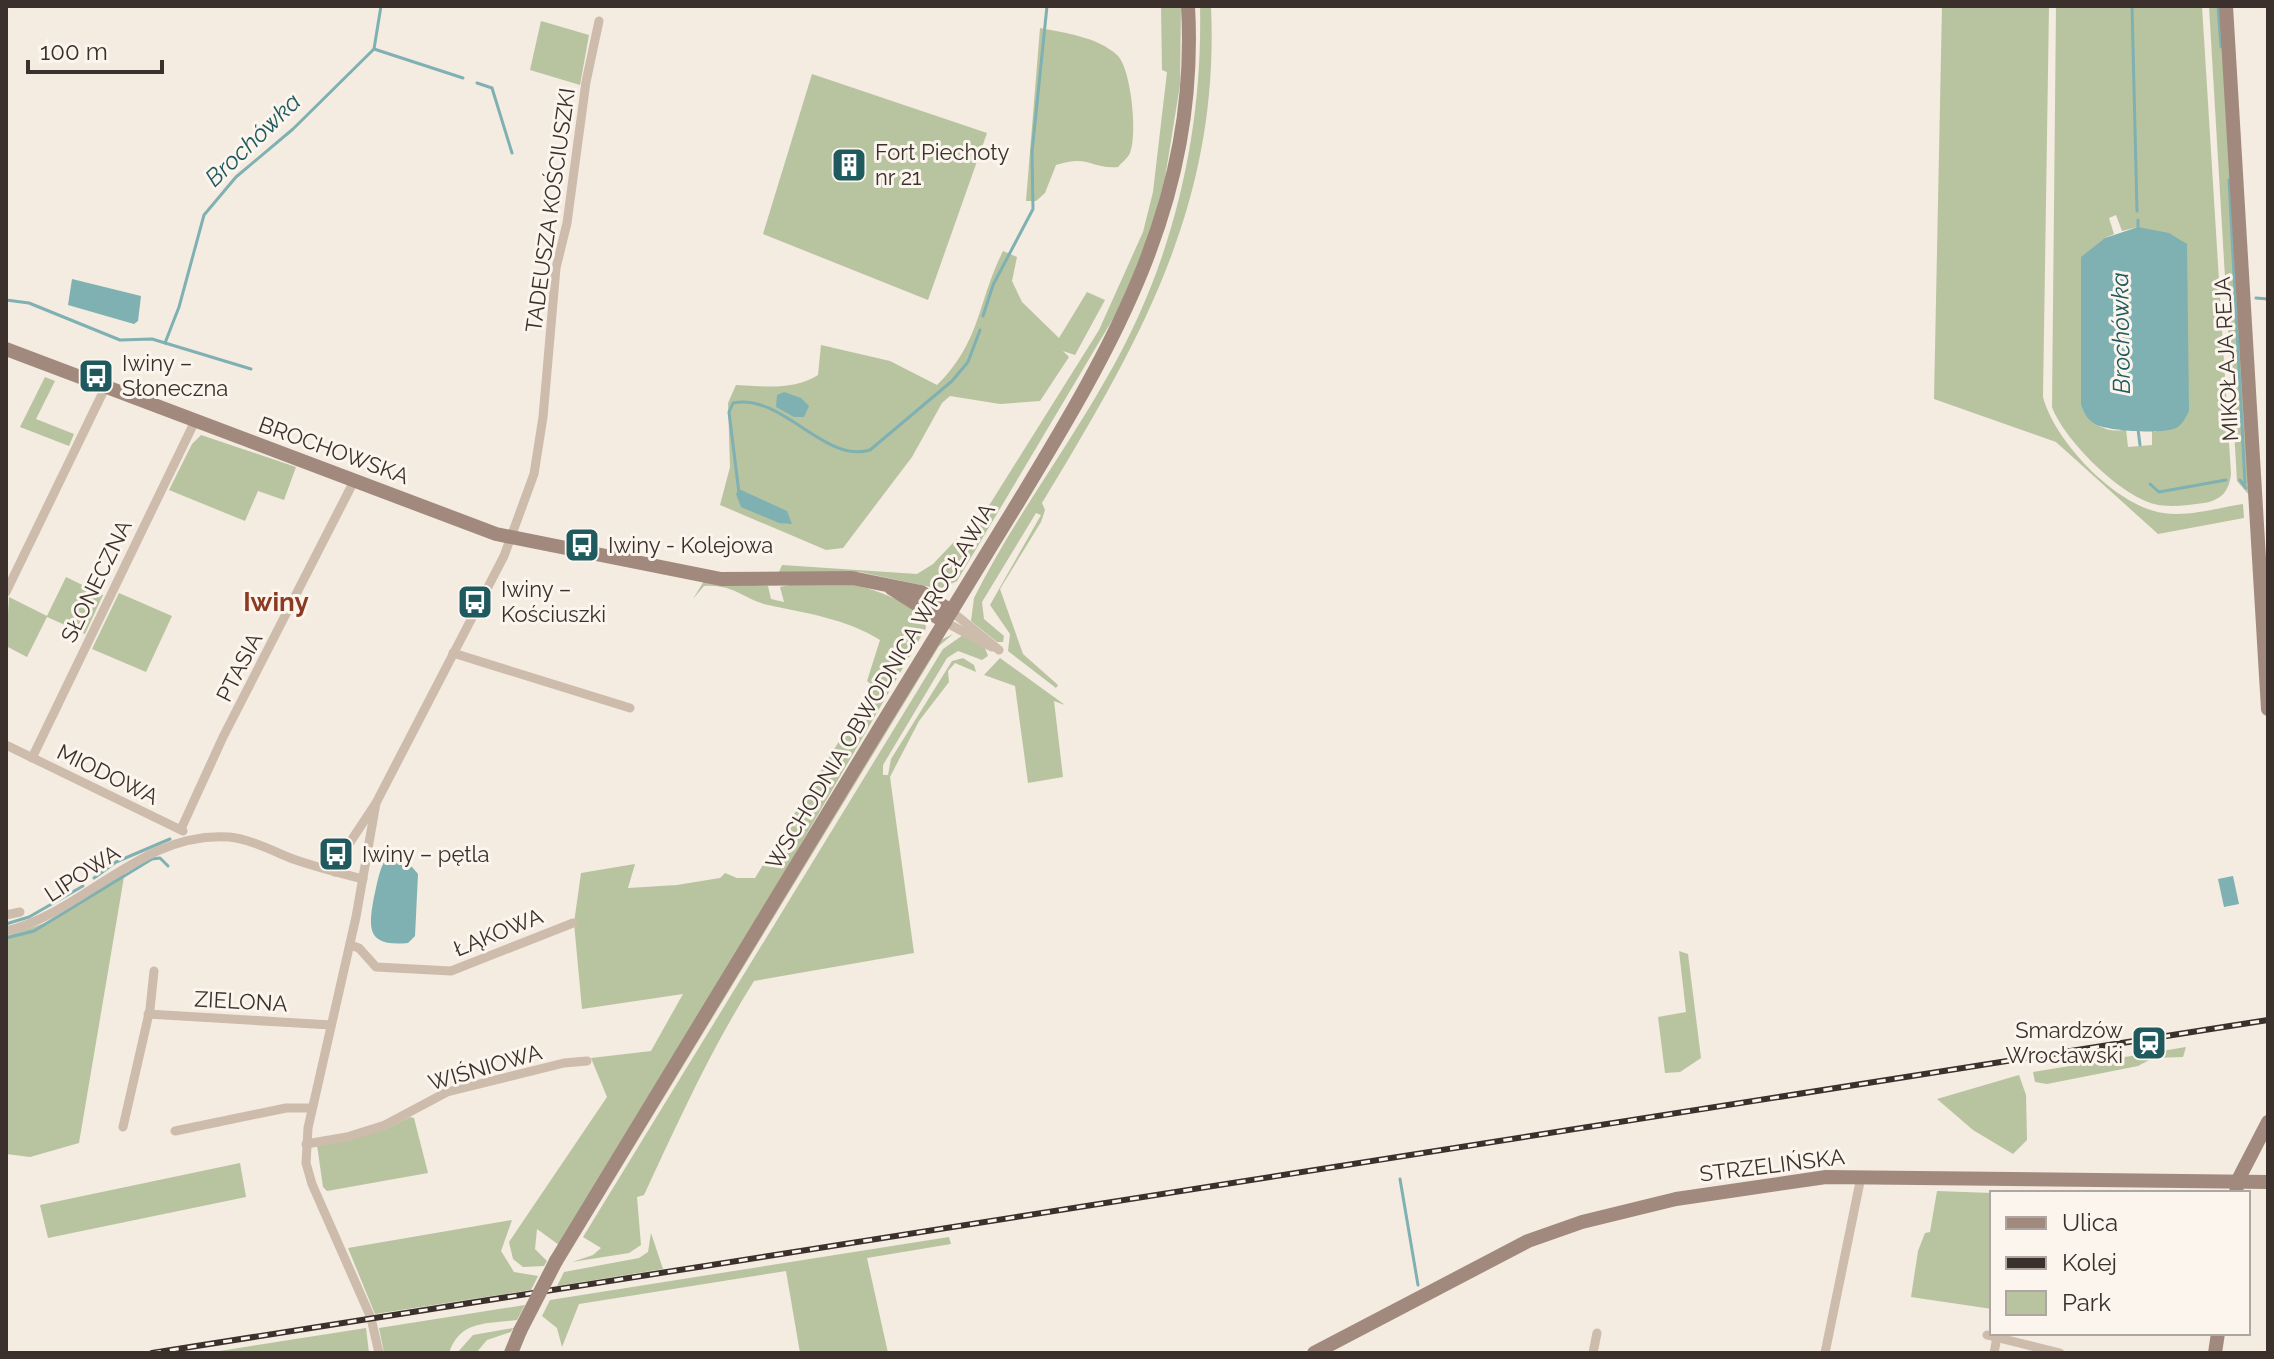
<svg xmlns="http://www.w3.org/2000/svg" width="2274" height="1359" font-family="Raleway,sans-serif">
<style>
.green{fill:#b8c4a0;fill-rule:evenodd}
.water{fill:#7fb0b2}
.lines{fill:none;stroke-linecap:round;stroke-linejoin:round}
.stream{stroke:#7fb0b2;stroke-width:3}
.street{stroke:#cdbbac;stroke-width:9}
.secondary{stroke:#a18a7d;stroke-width:14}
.rail-casing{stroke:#3b302b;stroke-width:6}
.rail{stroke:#fbf5ee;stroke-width:3;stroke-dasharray:9;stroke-linecap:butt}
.secondary-bridge{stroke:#a18a7d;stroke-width:14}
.labels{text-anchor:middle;stroke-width:6;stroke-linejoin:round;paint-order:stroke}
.poi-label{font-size:22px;fill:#3b302b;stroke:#fbf5ee;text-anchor:start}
.street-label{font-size:22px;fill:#3b302b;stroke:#fbf5ee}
.water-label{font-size:24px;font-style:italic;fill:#1f5a5e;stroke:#fbf5ee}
.quarter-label{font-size:26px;font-weight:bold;fill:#8c3b22;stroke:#fbf5ee}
</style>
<rect width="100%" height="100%" fill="#f4ebe1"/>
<g class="green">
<path d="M1161,6H1181L1180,85L1165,178L1152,228L1120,307L957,581L940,589L860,572H779L782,565L917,574L933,564L990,504L1099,330L1143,232L1153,192L1167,72L1162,70Z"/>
<path d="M1200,6H1211C1220,204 1140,341 1042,503L1045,510L1041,522L1000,589L1023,654L1058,685L1056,688L1008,651L1010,634L990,605L1041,515L1036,513L982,602L984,619L1004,636L1003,642H997L971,621L974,598C1012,522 1064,453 1106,379C1172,266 1203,137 1200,6Z"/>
<path d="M1942,6H2049L2043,397C2055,442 2116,506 2163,513C2188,517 2217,508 2243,504L2244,518L2158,534L2056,442L1934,399Z"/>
<path d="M2056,6H2202L2231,474C2229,492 2221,500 2204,503C2188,505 2170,508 2154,504C2120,495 2064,440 2052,407ZM2116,215L2122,231L2138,227L2156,432L2152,431V445L2128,447L2126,429C2108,435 2088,423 2081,405L2105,238L2114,234L2109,218Z"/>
<path d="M2209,6H2222L2249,495L2237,481Z"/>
<path d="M541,21L589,35L580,85L530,70Z"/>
<path d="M1040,28C1065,33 1098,37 1117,55C1131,67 1138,135 1130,153C1128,158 1121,163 1118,167C1090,169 1090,154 1056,165L1045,193L1036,201H1026Z"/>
<path d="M812,74L987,133L928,300L763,234Z"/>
<path d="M1003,251L1017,257L1012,281L1022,302L1059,338L1087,292L1105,300L1075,355L1063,351L1069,357L1040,401L1000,404L950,396L942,403L912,457L843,548L826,550L720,505L730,467L728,403L736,385C763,386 793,391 818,375L821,345L890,361L937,385C981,342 977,303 1003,251Z"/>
<path d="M45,377L55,381L36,419L74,434L69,446L20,427Z"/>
<path d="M201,435L296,467L284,500L258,491L245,521L169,490L192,444Z"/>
<path d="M66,577L103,595L85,634L47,617L27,657L6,646L9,597L47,616Z"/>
<path d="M704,581L768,586L771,599L784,602L780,587C833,574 878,586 923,614L926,628L772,894L559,1245L537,1229L535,1249L547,1261L544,1266L523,1267L513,1259L509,1242L607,1097L591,1058L651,1051L683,994L582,1009L574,923L581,873L635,864L628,888L677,885L720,878L725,873L737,878H755L873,686L867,681L880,640C847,619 806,613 768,605C745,600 734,584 704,586L693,599Z"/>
<path d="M119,593L172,616L146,672L92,649Z"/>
<path d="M953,634L939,646L579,1237L941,640Z"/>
<path d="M963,635L985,648L988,656L982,660L958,651L947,658L883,765V775H888L891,759L952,661L963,658L974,665L976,672L955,663L948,671L949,682L919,721L890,777L914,953L754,981C711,1049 678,1122 644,1195L637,1197L641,1245L629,1253L572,1262L593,1255L601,1248L583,1237L943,649Z"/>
<path d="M1000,658L1065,705L1054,701L1063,777L1028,783L1015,686L984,675Z"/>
<path d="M125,871L79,1143L30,1157L6,1154V936L48,922Z"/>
<path d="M1679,951L1688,954L1701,1058L1680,1072L1665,1073L1658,1017L1686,1012Z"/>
<path d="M2186,1047L2183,1057L2153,1058L2138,1066L2047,1084L2035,1082L2033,1072Z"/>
<path d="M2019,1075L2026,1095L2027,1140L2013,1154L1973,1130L1937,1099Z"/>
<path d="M410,1117L414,1118L428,1173L327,1191L323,1187L317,1145L386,1129Z"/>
<path d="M240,1163L246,1197L48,1238L40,1205Z"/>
<path d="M1937,1191L1992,1193V1309L1911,1297L1918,1251L1925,1233L1930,1232Z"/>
<path d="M512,1220L501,1251L514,1272L538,1276L531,1290L375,1314L348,1248Z"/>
<path d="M651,1233L663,1269L557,1286L564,1272L639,1258L648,1252Z"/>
<path d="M949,1237L951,1244L867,1258L888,1353H800L786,1271L579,1304L562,1347L557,1328L542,1316L550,1300Z"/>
<path d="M525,1305L517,1320C487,1324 460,1320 449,1353H384L379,1328Z"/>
<path d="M366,1328L369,1353H207Z"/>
<path d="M513,1328L511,1332L487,1340L476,1353H457L473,1335Z"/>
</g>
<g class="water">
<path d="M2138,227L2169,233L2187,244L2189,411C2186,417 2183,423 2178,427C2166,435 2110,431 2097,425C2088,421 2084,413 2081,405V257L2105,238Z"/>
<path d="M72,279L141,296L138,321L134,324L68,305Z"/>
<path d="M784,392L801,398L809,406L804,417H794L776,407L777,395Z"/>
<path d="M739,489L787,511L792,524L779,523L741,507L736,494Z"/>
<path d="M385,860L412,867L418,874L415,936L408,943C367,947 368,929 374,897C377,884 379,871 385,860Z"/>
<path d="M2233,876L2239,904L2224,907L2218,879Z"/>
</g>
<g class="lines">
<g class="stream">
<path d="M2132,6L2137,211"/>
<path d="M2218,6L2221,47"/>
<path d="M374,49L463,78"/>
<path d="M477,83L492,88L512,153"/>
<path d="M2229,180L2245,483"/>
<path d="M2138,220V229"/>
<path d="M2256,298L2268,299"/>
<path d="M6,300L29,303L120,340L152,339L251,369"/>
<path d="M983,316L993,285L1033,209L1032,152L1047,6"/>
<path d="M165,343L179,307L204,215L236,177L293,129L374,49L381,6"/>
<path d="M2138,429L2140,445"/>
<path d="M2240,480L2246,488"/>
<path d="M2150,484L2159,492L2226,480"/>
<path d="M739,493L729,412L733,403C782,393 825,464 870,450L952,381L968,362L980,330"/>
<path d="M94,878L116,862L170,839"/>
<path d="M6,924L29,917L83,886"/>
<path d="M6,938L34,931L152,859L160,858L168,866"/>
<path d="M1400,1179L1418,1285"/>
</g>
<g class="street">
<path d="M6,592L106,386"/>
<path d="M951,611L999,650"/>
<path d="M945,622L992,647"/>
<path d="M453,653L630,708"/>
<path d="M6,745L183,831"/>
<path d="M32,758L195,421"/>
<path d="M181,829L223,737L354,481"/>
<path d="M335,872L343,853L376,803"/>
<path d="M6,915L20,912"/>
<path d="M6,931C85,912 141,831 229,837C250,839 273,851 293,859C316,867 339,873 363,879"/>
<path d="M350,945L359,948L376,967L451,971L573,923"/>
<path d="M148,1014L331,1025"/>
<path d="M123,1127L150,1009L154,971"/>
<path d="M175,1131L286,1108H312"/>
<path d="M306,1144L347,1137L385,1125L447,1092L564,1063L587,1061"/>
<path d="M1987,1335L2060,1353"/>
<path d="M379,1353L371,1318L312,1184L306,1163L308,1128L356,917L376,803L504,556L534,474L543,417L556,268L567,223L586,82L599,21"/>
<path d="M1593,1353L1597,1333"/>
<path d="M1825,1353L1861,1177"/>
<path d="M1994,1353L1997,1337"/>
</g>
<g class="secondary">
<path d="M2226,6L2268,709"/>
<path d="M6,349L496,534L721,579L852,578L921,592L951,611"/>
<path d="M891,588L945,622"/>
<path d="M2236,1193L2238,1180L2268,1122"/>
<path d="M556,1261C664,1083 772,906 879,729C925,654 971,579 1017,504C1114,344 1199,201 1188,6"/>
<path d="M511,1353L520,1331"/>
<path d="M1314,1353L1528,1241L1582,1222L1676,1199L1826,1177L2268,1182"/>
<path d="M2215,1353L2218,1333"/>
</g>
<defs>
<path id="rail" d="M152,1353L2268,1020"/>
</defs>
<use href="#rail" class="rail-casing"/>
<use href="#rail" class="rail"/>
<path class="secondary-bridge" d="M520,1331L556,1261"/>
</g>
<defs>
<symbol id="building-square" viewBox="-11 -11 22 22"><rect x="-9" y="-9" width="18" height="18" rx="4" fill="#1f5a5e" stroke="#fbf5ee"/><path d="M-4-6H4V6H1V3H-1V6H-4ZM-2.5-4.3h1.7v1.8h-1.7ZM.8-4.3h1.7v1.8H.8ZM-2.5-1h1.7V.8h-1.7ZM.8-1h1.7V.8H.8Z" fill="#fff"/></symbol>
<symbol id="bus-square" viewBox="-11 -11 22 22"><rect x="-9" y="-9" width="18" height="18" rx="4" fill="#1f5a5e" stroke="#fbf5ee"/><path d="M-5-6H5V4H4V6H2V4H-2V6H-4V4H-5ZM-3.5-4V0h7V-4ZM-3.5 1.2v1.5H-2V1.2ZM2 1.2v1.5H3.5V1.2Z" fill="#fff"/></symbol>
<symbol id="station-square" viewBox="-11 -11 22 22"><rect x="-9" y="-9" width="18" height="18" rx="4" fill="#1f5a5e" stroke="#fbf5ee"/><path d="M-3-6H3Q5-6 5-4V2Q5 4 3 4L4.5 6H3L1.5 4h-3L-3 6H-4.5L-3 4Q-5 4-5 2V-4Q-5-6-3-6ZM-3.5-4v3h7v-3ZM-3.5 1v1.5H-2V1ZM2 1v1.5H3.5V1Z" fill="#fff"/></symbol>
</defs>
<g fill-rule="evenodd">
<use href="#building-square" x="829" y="145" width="40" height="40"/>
<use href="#bus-square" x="76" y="356" width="40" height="40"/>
<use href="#bus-square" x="562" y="525" width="40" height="40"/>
<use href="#bus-square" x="455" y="582" width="40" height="40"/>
<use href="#bus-square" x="316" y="834" width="40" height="40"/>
<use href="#station-square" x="2129" y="1023" width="40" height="40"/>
</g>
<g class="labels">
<g class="poi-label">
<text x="875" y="160">Fort Piechoty<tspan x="875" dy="25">nr 21</tspan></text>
<text x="122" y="371">Iwiny –<tspan x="122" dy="25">Słoneczna</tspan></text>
<text x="608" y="553">Iwiny - Kolejowa</text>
<text x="501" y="597">Iwiny –<tspan x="501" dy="25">Kościuszki</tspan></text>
<text x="362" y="862">Iwiny – pętla</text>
<text x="2123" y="1038" text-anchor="end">Smardzów<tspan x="2123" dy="25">Wrocławski</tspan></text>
</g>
<g class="street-label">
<text transform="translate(550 210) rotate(-82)" y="8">TADEUSZA KOŚCIUSZKI</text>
<text transform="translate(2226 359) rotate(-93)" y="8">MIKOŁAJA REJA</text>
<text transform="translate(334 450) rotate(20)" y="8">BROCHOWSKA</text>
<text transform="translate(96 581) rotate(-64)" y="8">SŁONECZNA</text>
<text transform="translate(239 667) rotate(-63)" y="8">PTASIA</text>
<text transform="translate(880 686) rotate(-59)" y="8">WSCHODNIA OBWODNICA WROCŁAWIA</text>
<text transform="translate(108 774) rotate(26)" y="8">MIODOWA</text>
<text transform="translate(82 873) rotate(-33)" y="8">LIPOWA</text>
<text transform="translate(498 932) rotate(-22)" y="8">ŁĄKOWA</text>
<text transform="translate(241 1001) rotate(3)" y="8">ZIELONA</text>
<text transform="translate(485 1067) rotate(-16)" y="8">WIŚNIOWA</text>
<text transform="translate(1772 1165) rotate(-7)" y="8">STRZELIŃSKA</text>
</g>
<g class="water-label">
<text transform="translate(253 140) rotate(-44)" y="8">Brochówka</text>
<text transform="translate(2121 333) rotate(-91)" y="8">Brochówka</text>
</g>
<g class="quarter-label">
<text x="276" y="611">Iwiny</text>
</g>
</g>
<rect width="2274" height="1359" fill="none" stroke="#3b302b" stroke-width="16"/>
<rect x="1990" y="1191" width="260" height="144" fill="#fbf5ee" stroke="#aea6a0" stroke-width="2"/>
<rect x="2006" y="1217" width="40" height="12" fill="#a18a7d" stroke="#aea6a0" stroke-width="2"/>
<text x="2062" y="1231" font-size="24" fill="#3b302b">Ulica</text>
<rect x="2006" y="1257" width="40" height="12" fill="#3b302b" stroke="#aea6a0" stroke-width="2"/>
<text x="2062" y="1271" font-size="24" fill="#3b302b">Kolej</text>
<rect x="2006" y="1291" width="40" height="24" fill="#b8c4a0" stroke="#aea6a0" stroke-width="2"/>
<text x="2062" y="1311" font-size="24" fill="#3b302b">Park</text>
<path d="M28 60v12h134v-12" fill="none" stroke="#3b302b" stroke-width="4"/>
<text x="40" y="60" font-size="24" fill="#3b302b" stroke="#fbf5ee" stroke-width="6" paint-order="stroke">100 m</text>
</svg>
